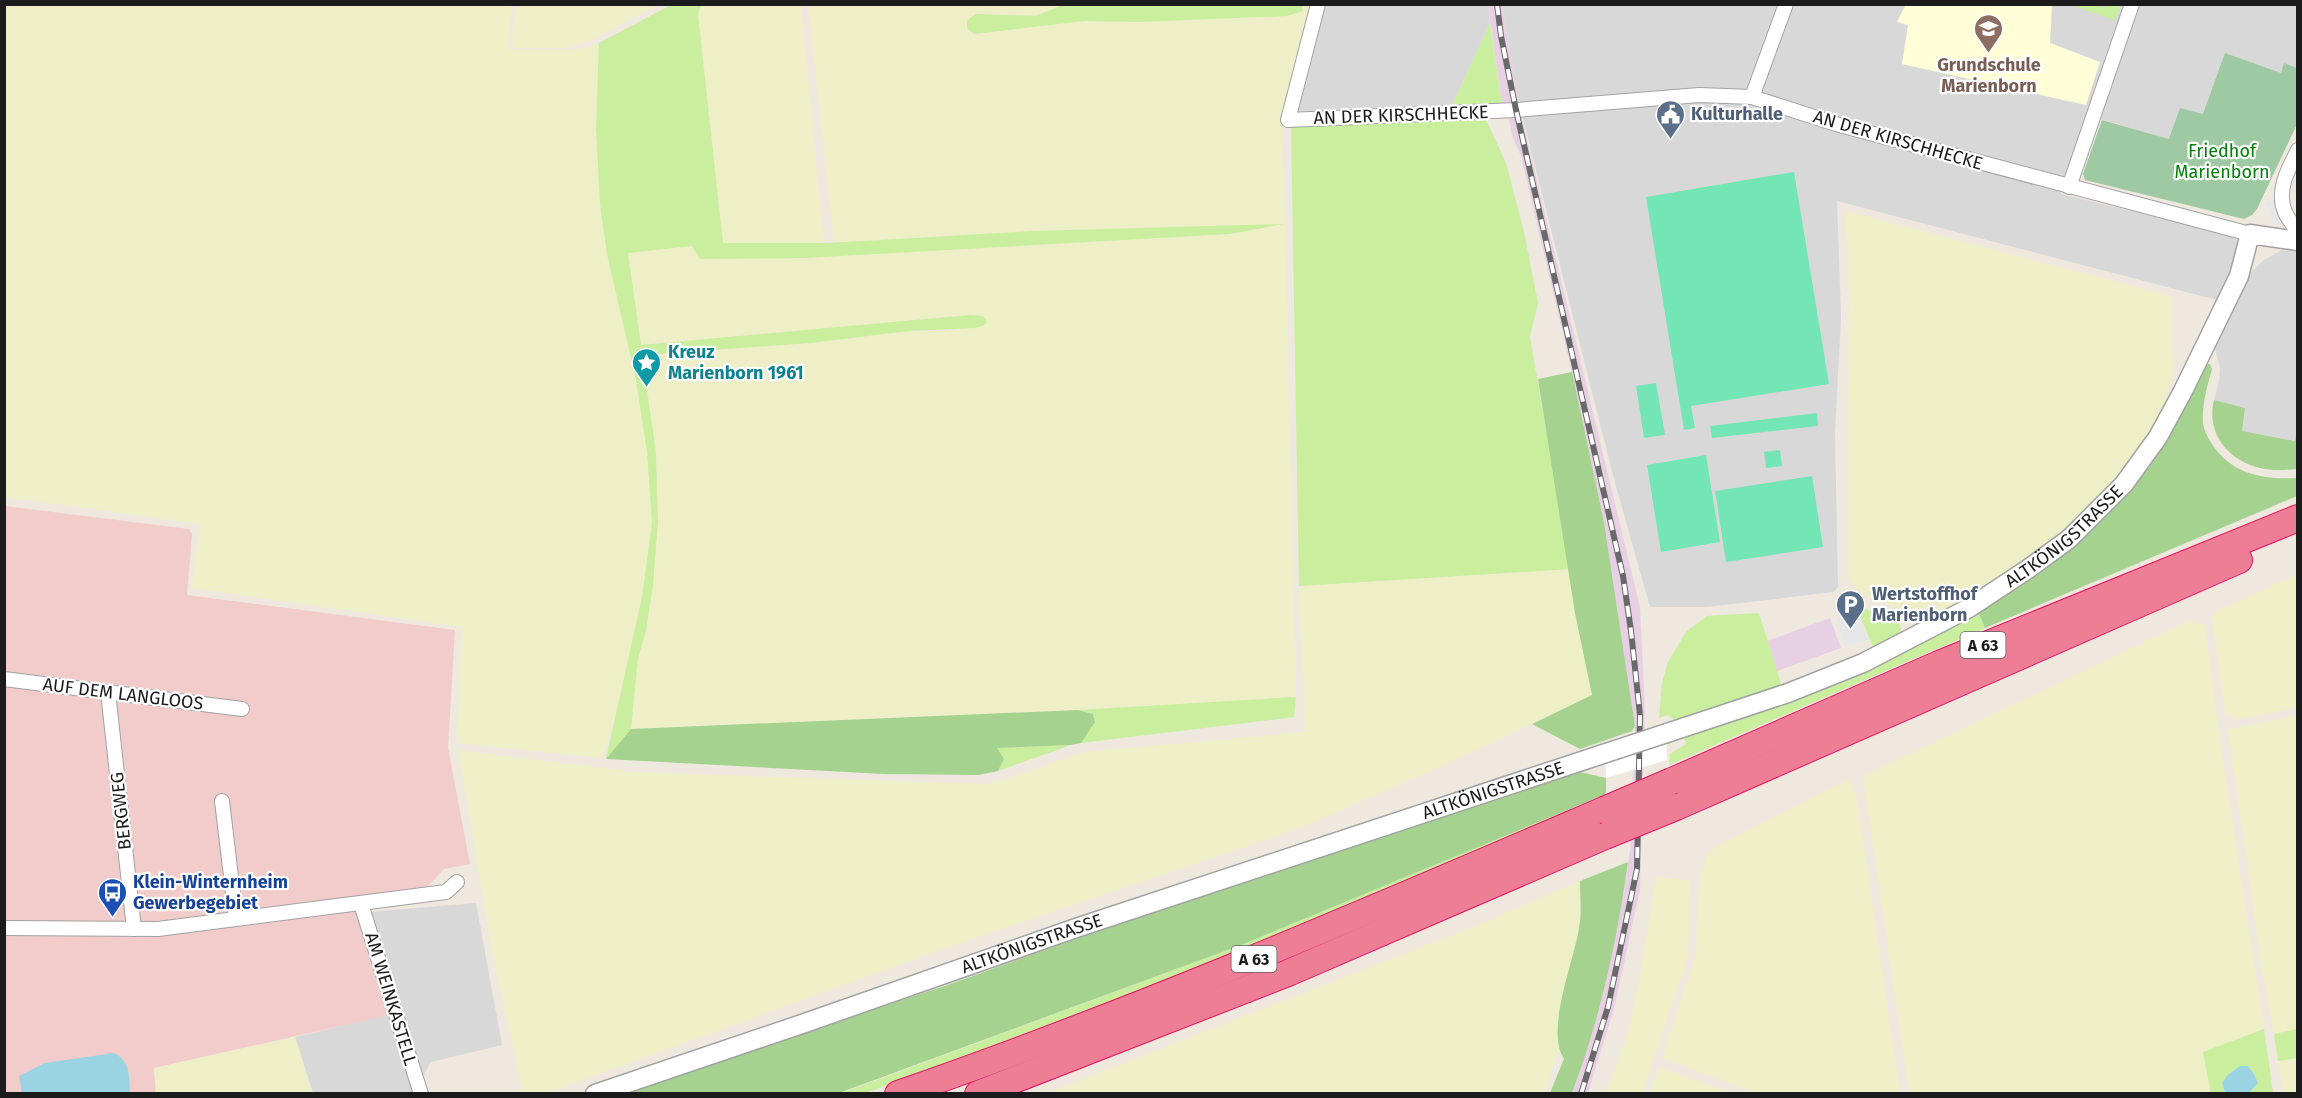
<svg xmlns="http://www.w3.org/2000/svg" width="2302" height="1098" font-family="'Fira Sans',sans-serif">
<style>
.residential{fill:#d9d8d8}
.commercial{fill:#f1cccb}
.industrial{fill:#e8d0e4}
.education{fill:#fffed7}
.farmland{fill:#eeefc7}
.grass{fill:#c8ee9e}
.forest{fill:#a5d28f}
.cemetery{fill:#9ec9a3}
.pitch{fill:#74e6b6}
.parking{fill:#e7e7e7}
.water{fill:#9ad3e1}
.pier{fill:#fff}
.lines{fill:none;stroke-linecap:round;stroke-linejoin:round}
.minor-casing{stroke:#a2a2a2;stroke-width:16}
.tertiary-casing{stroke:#a2a2a2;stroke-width:21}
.motorway-casing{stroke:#e51361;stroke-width:28}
.minor{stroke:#fff;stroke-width:14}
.tertiary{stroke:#fff;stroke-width:18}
.motorway{stroke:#ee7d96;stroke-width:26}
.rail-casing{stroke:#696969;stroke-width:6}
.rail{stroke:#fff;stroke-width:4;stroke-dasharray:11;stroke-linecap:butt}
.tertiary-bridge-casing{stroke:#a2a2a2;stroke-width:21;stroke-linecap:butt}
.motorway-bridge-casing{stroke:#e51361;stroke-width:28;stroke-linecap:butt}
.tertiary-bridge{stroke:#fff;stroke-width:18}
.motorway-bridge{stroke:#ee7d96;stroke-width:26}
.labels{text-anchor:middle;stroke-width:4.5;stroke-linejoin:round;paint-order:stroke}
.shield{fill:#fff;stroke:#5f5f5f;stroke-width:1.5}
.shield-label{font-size:16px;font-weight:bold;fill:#1b1b1b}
.education-label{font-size:18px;font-weight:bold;fill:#785e54;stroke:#fff}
.service-label{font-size:18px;font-weight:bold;fill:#4e5e75;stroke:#fff;text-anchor:start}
.street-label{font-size:18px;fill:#1b1b1b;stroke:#fff}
.park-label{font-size:18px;fill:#018108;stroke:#fff}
.culture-label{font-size:18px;font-weight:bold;fill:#0d838f;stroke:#fff;text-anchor:start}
.transit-label{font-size:18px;font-weight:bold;fill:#164399;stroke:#fff;text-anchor:start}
</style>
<rect width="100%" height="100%" fill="#eee8df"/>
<g class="residential">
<path d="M1322,5H1488L1490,23L1450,110L1293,115Z"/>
<path d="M1502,5H2297V68L2284,63L2282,73L2203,114L2169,139L2087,115L2069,168L2061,194L2230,235L2235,239L2239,243V255L2217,300L1837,201L1841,317L1835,434L1838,587L1834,592L1707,607H1650L1615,483L1519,103Z"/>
<path d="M2297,249L2298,428L2296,441L2242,431L2245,408L2214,400L2219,381L2220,367L2215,348L2240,292L2252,271L2264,260L2280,251Z"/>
<path d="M476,903L502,1045L431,1062L414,1093L313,1094L295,1037L400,1012L369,912Z"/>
</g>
<path class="commercial" d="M5,506L189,529L192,534L187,595L455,630L448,748L470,864L444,869L423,891L351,900L390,1015L154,1068L156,1093L5,1094Z"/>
<g class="industrial">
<path d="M1488,5H1502L1519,103L1502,105Z"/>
<path d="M1508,114H1521L1640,607L1645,710L1640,890L1614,1009L1588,1093H1572L1580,1071L1624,891L1630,850L1635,726L1604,522L1572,372L1521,156L1512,136Z"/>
<path d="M1830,618L1841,648L1777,671L1767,641Z"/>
</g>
<path class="education" d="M1906,4L2052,5L2050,43L2100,62L2086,105L1902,64L1908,25L1897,22Z"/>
<g class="farmland">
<path d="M5,5H512L508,50H576L599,43L596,128L600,204L607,254L636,380L647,452L652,523L642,597L630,659L603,758L457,743L462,627L192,588L200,524L5,497Z"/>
<path d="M516,5V4L657,5L592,40L568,48H518L511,46Z"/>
<path d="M701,5H801L824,243H723L698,14Z"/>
<path d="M808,5H1063L1035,16L987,14L974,34L1085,21L1137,22L1303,11L1301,5H1315L1287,99L1281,133L1284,194L1296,697L1078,710L631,729L638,658L646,631L653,585L658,522L656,453L642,355L810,343L909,331H943L983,326V316L970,315L641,345L627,252L692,246L805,258L1230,234L1279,225L1033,231L834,243Z"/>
<path d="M1845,211L2171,296L2173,370L2161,418L2124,471L2078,521L2023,565L1942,614L1930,617L1915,614L1869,597L1854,587L1847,575L1849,293Z"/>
<path d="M1570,569L1575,613L1592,695L1447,764L1303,827L935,952L547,1093H523L493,956L458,750L637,772L983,784L1004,780L1084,752L1305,732L1299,586Z"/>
<path d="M2297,575V708L2239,719L2231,718L2225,714L2212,617L2214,612Z"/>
<path d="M2191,620L2203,625L2206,632L2218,726L2264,1029L2203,1052L2211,1093H1909L1863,776Z"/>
<path d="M2297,716V1029L2274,1034L2262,970L2228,729Z"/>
<path d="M1849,779L1857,798L1900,1093H1756L1662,1058L1696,952L1699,881L1707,855L1716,846L1732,838Z"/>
<path d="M1656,877L1690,880L1688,952L1684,970L1642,1093H1605L1626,1040L1639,981Z"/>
<path d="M1580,881V927L1559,1009V1051L1544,1093L1045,1094L1488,921Z"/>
<path d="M295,1037L313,1093H156L154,1068Z"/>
<path d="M2297,1058V1093H2283L2278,1061Z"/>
<path d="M1659,1067L1712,1086L1732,1093H1650Z"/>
</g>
<g class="grass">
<path d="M1301,4L1303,11L1287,16L1137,22L1085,21L974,34L967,28V20L976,14L1035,16L1063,5Z"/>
<path d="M671,5H701L698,14L723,243H828L1033,231L1284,224L1230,234L805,258L700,259L692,246L628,253L641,345L970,315L983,316L987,322L983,326L974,328L909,331L810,343L642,355L656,453L658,522L653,585L646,631L638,658L631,729L606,759L642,597L652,523L647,452L636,380L607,254L600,204L596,128L599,43Z"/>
<path d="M2070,5H2097L2104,8L2106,5H2121L2115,20Z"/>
<path d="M1490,23L1502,105L1450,110Z"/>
<path d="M1484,115L1506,163L1524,232L1538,303L1530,337L1570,569L1299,586L1291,126Z"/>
<path d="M1856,606L1899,621L1901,631L1891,641L1873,647Z"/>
<path d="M1978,611L1985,628L1669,765L1670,754L1686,744L1683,733Z"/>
<path d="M1759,613L1782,687L1679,724L1668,715L1659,718L1662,683L1668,662L1686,632L1707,616Z"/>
<path d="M1296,697L1294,717L1081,743L1095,722L1093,714L1078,710Z"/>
<path d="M1071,745L998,771L1004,759L996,748Z"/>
<path d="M1604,795V798C1360,903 1116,1007 865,1093L839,1094L1236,947Z"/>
<path d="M2264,1029L2273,1093H2249L2258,1083L2254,1074L2248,1066C2236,1066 2229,1073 2222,1083L2225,1093H2211L2203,1052Z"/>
<path d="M2297,1029V1058L2278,1061L2274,1034Z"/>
</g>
<g class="forest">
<path d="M2206,364H2210L2212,369C2207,387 2202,404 2203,423C2204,430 2208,438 2212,444C2231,474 2264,480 2297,478V496L1985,628L1978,611C2010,589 2045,567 2075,543C2136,495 2172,431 2206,364Z"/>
<path d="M1572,372L1604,522L1635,726L1632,731L1580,749L1532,724L1592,695L1575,613L1538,379Z"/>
<path d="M2214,400L2245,408L2242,431L2295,441L2297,428V469C2285,470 2272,471 2260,468C2227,460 2206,433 2214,400Z"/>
<path d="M1078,710L1093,714L1095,722L1081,743L1071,745L997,748L1004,759L998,771L978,775L884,774L606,759L631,729Z"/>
<path d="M1576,771L1606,778V792L1604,795L1236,947L839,1093L622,1094L667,1076L945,986L1200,894Z"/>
<path d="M1628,862C1617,941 1600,1019 1572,1093H1550L1564,1059C1545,1030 1574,961 1579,928C1582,913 1580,897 1580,881Z"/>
</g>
<path class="cemetery" d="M2225,53L2281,73L2284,63L2297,68V124L2257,209L2252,215L2244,219L2085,180L2083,174L2102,120L2169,139L2180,108L2203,114Z"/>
<g class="pitch">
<path d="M1794,172L1829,384L1691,406L1695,428L1684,430L1646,197Z"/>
<path d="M1656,383L1665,435L1644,438L1636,386Z"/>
<path d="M1817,413L1818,426L1712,438L1710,426Z"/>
<path d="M1780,450L1782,466L1766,468L1764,452Z"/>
<path d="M1706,455L1720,542L1661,552L1647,465Z"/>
<path d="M1812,476L1823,547L1726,562L1715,491Z"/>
</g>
<g class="parking">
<path d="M2276,200L2284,224L2275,229L2266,202Z"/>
<path d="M1857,611L1867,640L1846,647L1836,619Z"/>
</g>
<g class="water">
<path d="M114,1053C131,1062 129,1076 130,1093H22L19,1076L45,1063Z"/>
<path d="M2240,1066H2248L2254,1074L2258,1083L2249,1093H2225L2222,1083L2228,1075Z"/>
</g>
<path class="pier" d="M1667,722V760L1606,778L1605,742Z"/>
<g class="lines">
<defs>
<g id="minor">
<path d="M1318,4L1288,120L1516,110L1699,95L1752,97L1836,124L2250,234"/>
<path d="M1752,97L1786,4"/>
<path d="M2298,150C2288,169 2276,191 2285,212C2288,219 2294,226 2298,233"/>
<path d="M2069,187L2132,4"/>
<path d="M4,679L242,709"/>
<path d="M108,692L134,929"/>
<path d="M222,801L236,918"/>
<path d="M361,904L421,1094"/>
<path d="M4,928L158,929L446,892L457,882"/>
</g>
<g id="tertiary">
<path id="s1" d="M1667,733L1788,693L1863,663L1969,608L2028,569L2069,539L2124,484L2158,437L2183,391L2239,276L2250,234L2298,241"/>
<path id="s2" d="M595,1094L802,1024L1076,928L1606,753"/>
</g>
<g id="motorway">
<path d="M1672,781L1939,664L2298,518"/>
<path d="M1676,807L2239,560"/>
<path d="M898,1094C1138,1011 1371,910 1604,810"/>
<path d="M978,1094L1288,973L1605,836"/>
</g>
</defs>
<use href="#minor" class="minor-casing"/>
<use href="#tertiary" class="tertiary-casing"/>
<use href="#motorway" class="motorway-casing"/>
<use href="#minor" class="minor"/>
<use href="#tertiary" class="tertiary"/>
<use href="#motorway" class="motorway"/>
<defs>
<path id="rail" d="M1497,4L1501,36L1516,110L1623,576L1631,631L1640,715L1637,869L1608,1007L1581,1094"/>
</defs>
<use href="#rail" class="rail-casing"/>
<use href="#rail" class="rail"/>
<defs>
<path id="tertiary-bridge" d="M1606,753L1667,733"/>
<g id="motorway-bridge">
<path d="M1604,810L1672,781"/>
<path d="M1605,836L1676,807"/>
</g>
</defs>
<use href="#tertiary-bridge" class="tertiary-bridge-casing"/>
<use href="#motorway-bridge" class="motorway-bridge-casing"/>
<use href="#tertiary-bridge" class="tertiary-bridge"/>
<use href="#motorway-bridge" class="motorway-bridge"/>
</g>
<defs>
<symbol id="school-pin" viewBox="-11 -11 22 30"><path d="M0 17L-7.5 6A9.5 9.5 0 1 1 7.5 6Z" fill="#8d6e63" stroke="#fff"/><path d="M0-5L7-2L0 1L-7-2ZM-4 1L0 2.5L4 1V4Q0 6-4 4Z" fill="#fff"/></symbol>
<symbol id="civic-pin" viewBox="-11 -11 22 30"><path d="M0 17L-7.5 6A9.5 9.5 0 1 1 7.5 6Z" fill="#5c6f8a" stroke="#fff"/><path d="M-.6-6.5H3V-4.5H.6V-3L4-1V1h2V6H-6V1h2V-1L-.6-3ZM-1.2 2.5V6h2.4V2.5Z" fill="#fff"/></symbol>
<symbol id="sight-pin" viewBox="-11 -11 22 30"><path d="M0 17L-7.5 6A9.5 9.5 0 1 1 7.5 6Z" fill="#0f9aa8" stroke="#fff"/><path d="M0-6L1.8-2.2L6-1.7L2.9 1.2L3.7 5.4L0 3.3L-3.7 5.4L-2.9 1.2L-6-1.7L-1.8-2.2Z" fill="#fff"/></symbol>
<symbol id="parking-pin" viewBox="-11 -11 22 30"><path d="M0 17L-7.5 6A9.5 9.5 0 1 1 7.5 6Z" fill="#5c6f8a" stroke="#fff"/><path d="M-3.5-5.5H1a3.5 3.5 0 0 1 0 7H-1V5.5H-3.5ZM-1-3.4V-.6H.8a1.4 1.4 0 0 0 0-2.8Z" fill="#fff"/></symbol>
<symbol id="bus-pin" viewBox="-11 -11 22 30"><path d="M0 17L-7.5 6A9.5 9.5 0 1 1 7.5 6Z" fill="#1a4fb4" stroke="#fff"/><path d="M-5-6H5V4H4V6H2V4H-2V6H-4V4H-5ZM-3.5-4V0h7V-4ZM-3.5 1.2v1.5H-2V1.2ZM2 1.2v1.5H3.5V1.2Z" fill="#fff"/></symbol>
</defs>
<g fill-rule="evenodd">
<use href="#school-pin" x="1972" y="12" width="33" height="45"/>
<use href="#civic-pin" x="1654" y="98" width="33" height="45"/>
<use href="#sight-pin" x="630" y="346" width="33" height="45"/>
<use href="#parking-pin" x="1834" y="588" width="33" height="45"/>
<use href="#bus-pin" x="96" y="876" width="33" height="45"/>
</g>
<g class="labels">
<g class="shield">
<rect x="1960.5" y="632" width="45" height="26" rx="4.5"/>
<rect x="1231.5" y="946" width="45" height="26" rx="4.5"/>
</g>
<g class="shield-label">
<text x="1983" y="651">A 63</text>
<text x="1254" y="965">A 63</text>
</g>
<g class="education-label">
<text x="1989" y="71">Grundschule<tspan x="1989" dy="21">Marienborn</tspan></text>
</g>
<g class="service-label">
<text x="1691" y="120">Kulturhalle</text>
<text x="1872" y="600">Wertstoffhof<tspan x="1872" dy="21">Marienborn</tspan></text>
</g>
<g class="street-label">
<text transform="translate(1401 115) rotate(-2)" y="6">AN DER KIRSCHHECKE</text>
<text transform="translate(1898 140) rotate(16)" y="6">AN DER KIRSCHHECKE</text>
<text dy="6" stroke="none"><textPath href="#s1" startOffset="447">ALTKÖNIGSTRASSE</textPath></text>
<text transform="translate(123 694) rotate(7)" y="6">AUF DEM LANGLOOS</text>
<text dy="6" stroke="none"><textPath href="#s2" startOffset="948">ALTKÖNIGSTRASSE</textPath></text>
<text transform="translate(121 811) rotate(-96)" y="6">BERGWEG</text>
<text dy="6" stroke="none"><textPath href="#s2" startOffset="462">ALTKÖNIGSTRASSE</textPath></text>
<text transform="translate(391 999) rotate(73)" y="6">AM WEINKASTELL</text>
</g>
<g class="park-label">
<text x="2222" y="157">Friedhof<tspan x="2222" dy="21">Marienborn</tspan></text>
</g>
<g class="culture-label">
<text x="668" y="358">Kreuz<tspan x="668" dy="21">Marienborn 1961</tspan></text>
</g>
<g class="transit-label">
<text x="133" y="888">Klein-Winternheim<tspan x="133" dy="21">Gewerbegebiet</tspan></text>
</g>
</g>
<rect width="2302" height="1098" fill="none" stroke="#1b1b1b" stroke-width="12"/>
</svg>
